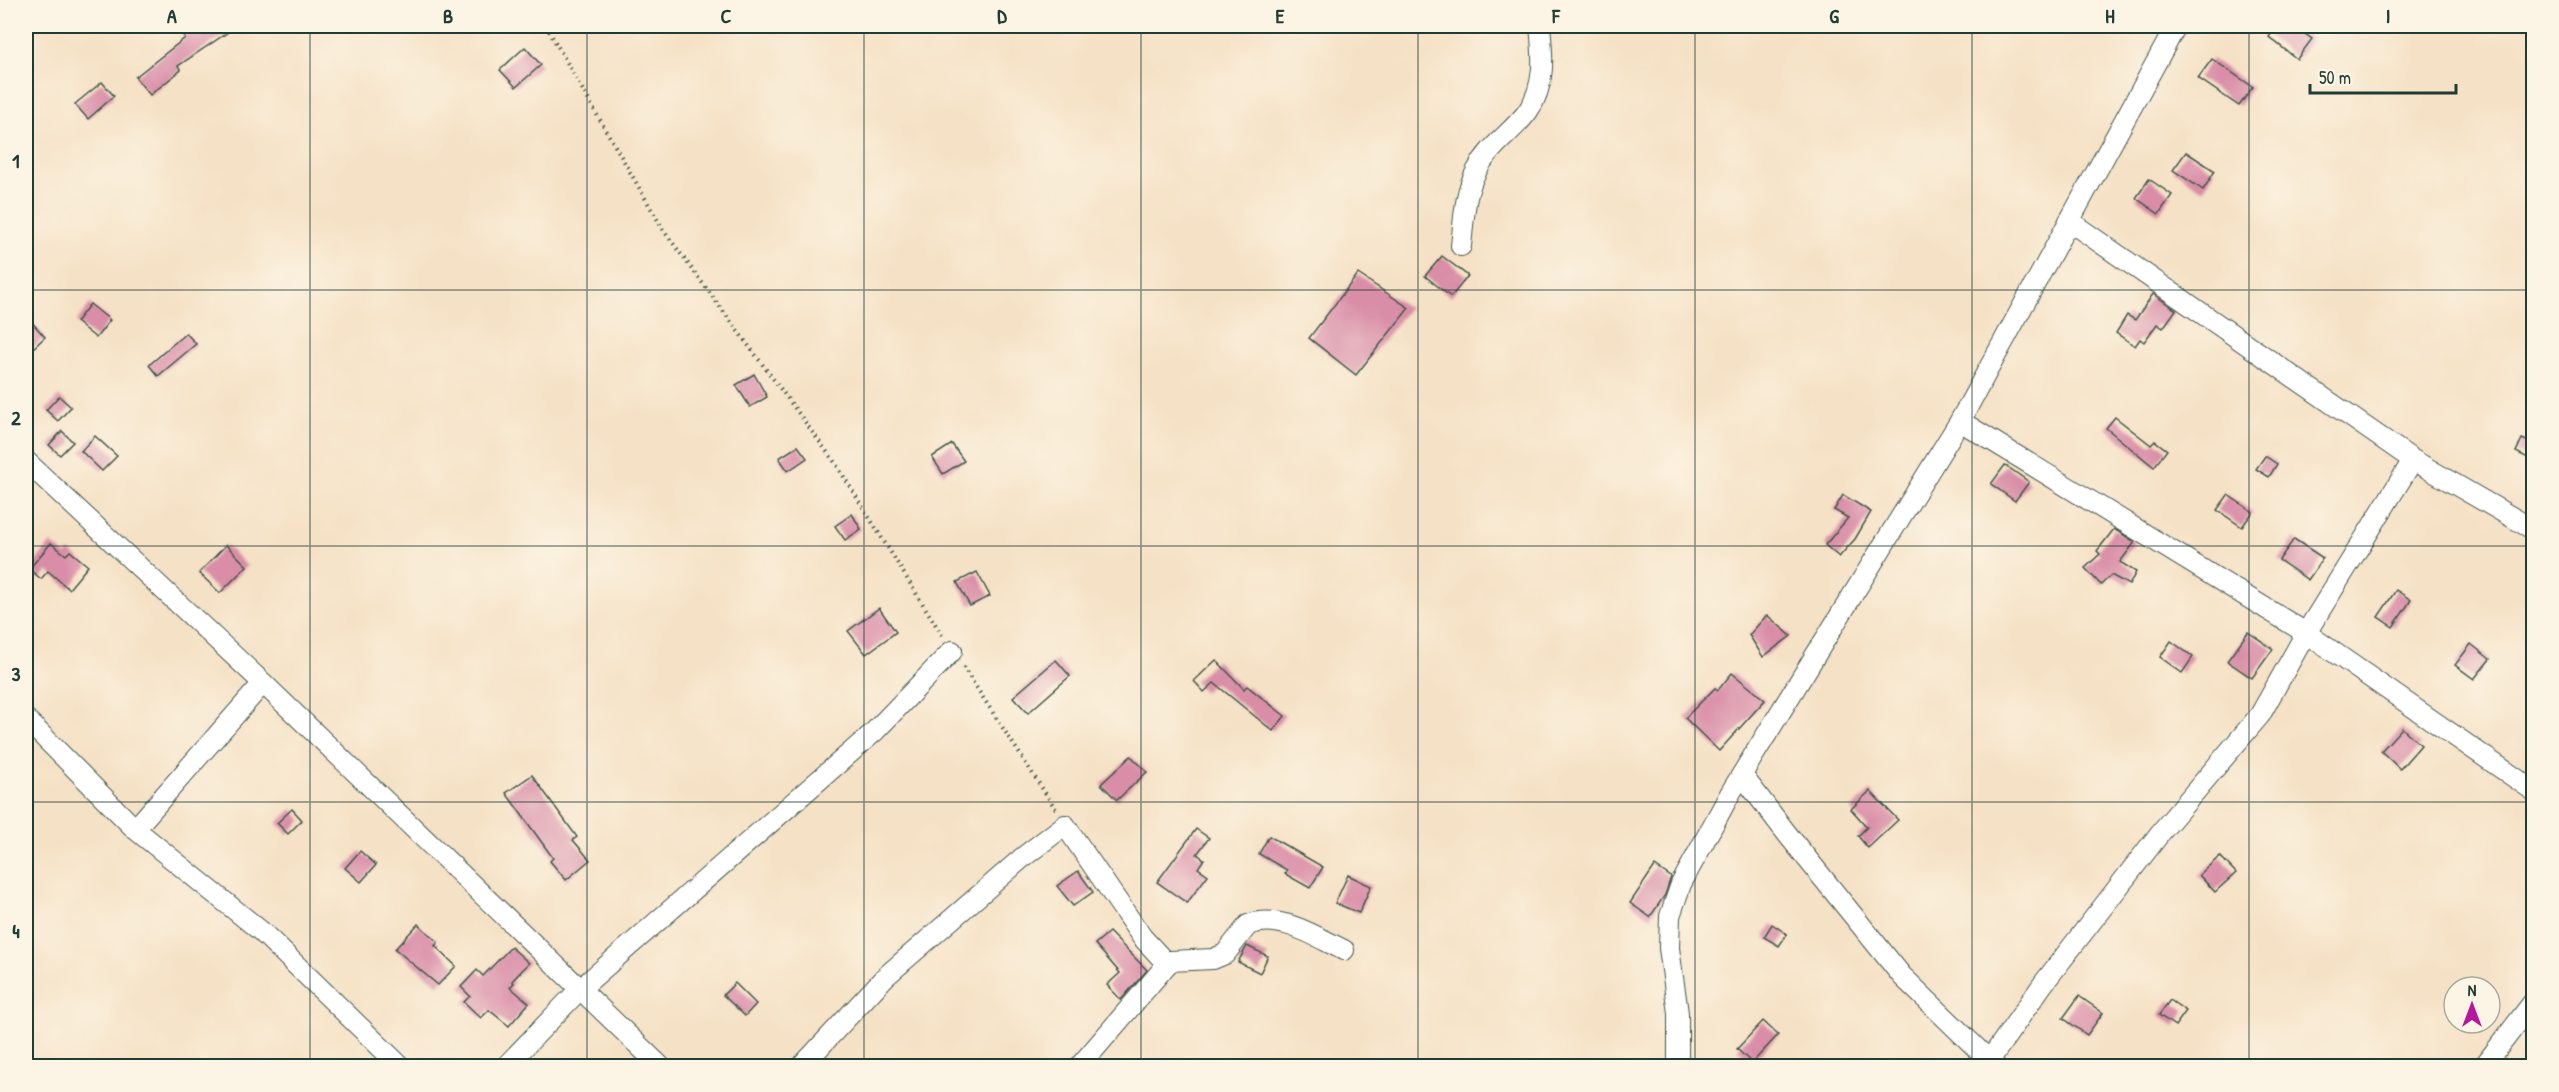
<svg xmlns="http://www.w3.org/2000/svg" width="2559" height="1092" font-family="'Patrick Hand',sans-serif">
<style>
.building{fill:#d98da7}
.lines{fill:none;stroke-linecap:round;stroke-linejoin:round}
.minor-casing{stroke:#3f564a;stroke-width:22}
.path{stroke:#3f564a;stroke-width:4;stroke-dasharray:1.5 4.5;stroke-linecap:butt}
.minor{stroke:#fff;stroke-width:20}
.grid{fill:none;stroke:#1f3d34;stroke-width:1.5;stroke-opacity:0.55}
.neatline{fill:none;stroke:#1f3d34;stroke-width:2}
.grid-label{font-size:20px;text-anchor:middle;font-weight:bold;fill:#1f3d34}
</style>
<rect width="100%" height="100%" fill="#fcf5e5"/>
<filter id="ink" filterUnits="userSpaceOnUse"><feTurbulence type="fractalNoise" baseFrequency=".0167" numOctaves="2"/><feDisplacementMap in="SourceGraphic" scale="12" xChannelSelector="R" yChannelSelector="G"/><feConvolveMatrix kernelMatrix="1 2 1 2 8 2 1 2 1" color-interpolation-filters="sRGB"/></filter>
<filter id="wash" filterUnits="userSpaceOnUse"><feTurbulence type="fractalNoise" baseFrequency=".008" numOctaves="4" result="noise"/><feDisplacementMap in="SourceGraphic" scale="24" xChannelSelector="R" yChannelSelector="G"/><feGaussianBlur stdDeviation="1.35" result="paint"/><feColorMatrix in="noise" values="0 0 0 0 0 0 0 0 0 0 0 0 0 0 0 0 0 1.4 0 .05"/><feComposite in="paint" operator="in"/></filter>
<g filter="url(#wash)">
<rect width="100%" height="100%" fill="#f5e1c5"/>
<g id="blocks">
<g class="building">
<path d="M191,26H237L178,66L181,70L150,95L135,77L185,38L181,32Z"/>
<path d="M2277,26H2294L2312,39L2297,59L2269,37Z"/>
<path d="M525,47L541,65L516,87L500,70Z"/>
<path d="M2212,59L2253,87L2239,106L2198,78Z"/>
<path d="M102,82L114,96L88,119L75,104Z"/>
<path d="M2186,152L2215,171L2203,190L2173,170Z"/>
<path d="M2149,179L2172,195L2159,214L2136,198Z"/>
<path d="M1442,256L1468,276L1451,297L1425,276Z"/>
<path d="M1358,274L1409,308L1356,375L1309,338Z"/>
<path d="M2153,294L2176,310L2163,328L2157,324L2144,342L2140,339L2135,346L2116,333L2127,315L2135,320Z"/>
<path d="M90,304L110,320L96,338L76,322Z"/>
<path d="M26,316L45,337L26,355Z"/>
<path d="M186,333L196,344L158,376L149,365Z"/>
<path d="M754,374L767,397L750,407L736,385Z"/>
<path d="M59,396L71,407L58,421L46,410Z"/>
<path d="M2115,417L2151,445L2155,441L2167,450L2154,467L2106,428Z"/>
<path d="M62,431L73,442L60,455L49,445Z"/>
<path d="M95,436L117,456L102,471L81,451Z"/>
<path d="M2522,439L2534,444V461L2516,452Z"/>
<path d="M952,444L964,461L943,474L932,457Z"/>
<path d="M798,446L807,458L788,471L779,458Z"/>
<path d="M2265,456L2277,464L2269,477L2256,469Z"/>
<path d="M2005,465L2029,482L2015,501L1991,484Z"/>
<path d="M1843,495L1871,512L1855,539L1839,557L1825,545L1848,518L1834,510Z"/>
<path d="M2228,495L2253,512L2242,527L2217,510Z"/>
<path d="M852,514L861,529L845,540L835,526Z"/>
<path d="M2114,529L2135,542L2120,562L2136,572L2129,585L2111,575L2101,585L2085,568L2100,554L2097,551Z"/>
<path d="M2294,539L2323,558L2308,580L2279,560Z"/>
<path d="M51,543L66,555L70,551L88,566L69,589L48,571L41,579L29,569Z"/>
<path d="M226,545L247,566L220,593L199,573Z"/>
<path d="M977,572L990,596L970,606L957,582Z"/>
<path d="M2396,590L2411,600L2393,627L2378,617Z"/>
<path d="M879,608L896,632L866,654L848,631Z"/>
<path d="M1767,615L1791,636L1763,657L1749,635Z"/>
<path d="M2248,632L2273,649L2252,678L2227,661Z"/>
<path d="M2171,641L2193,657L2182,673L2160,657Z"/>
<path d="M2471,644L2490,659L2474,679L2455,665Z"/>
<path d="M1056,660L1070,676L1028,713L1013,697Z"/>
<path d="M1216,660L1244,689L1247,686L1285,716L1273,731L1214,683L1204,692L1194,681Z"/>
<path d="M1732,673L1765,700L1719,751L1685,718L1715,688L1718,690Z"/>
<path d="M2402,728L2421,745L2400,769L2381,751Z"/>
<path d="M1131,756L1147,772L1117,800L1101,784Z"/>
<path d="M532,775L577,837L573,840L590,860L566,880L550,861L553,858L506,793Z"/>
<path d="M1870,791L1898,820L1868,848L1858,836L1867,827L1851,809Z"/>
<path d="M292,809L302,820L288,834L277,823Z"/>
<path d="M1196,829L1209,838L1197,854L1204,859L1198,868L1208,875L1187,903L1157,882Z"/>
<path d="M1269,836L1323,867L1310,888L1285,874L1287,870L1259,854Z"/>
<path d="M360,851L376,865L361,882L345,868Z"/>
<path d="M2220,856L2236,873L2215,892L2199,875Z"/>
<path d="M1655,866L1671,877L1665,895L1650,917L1630,903Z"/>
<path d="M1078,871L1093,892L1073,906L1057,886Z"/>
<path d="M1348,875L1371,886L1359,913L1335,903Z"/>
<path d="M418,924L438,942L435,946L456,966L438,985L395,949Z"/>
<path d="M1772,924L1787,934L1779,946L1764,937Z"/>
<path d="M1109,932L1147,970L1121,1000L1107,985L1120,973L1095,944Z"/>
<path d="M1247,946L1268,956L1260,973L1238,962Z"/>
<path d="M511,947L529,963L512,981L514,983L510,987L529,1003L509,1026L489,1010L481,1018L464,1002L470,996L461,987L477,970L483,976Z"/>
<path d="M735,983L756,1004L745,1016L723,995Z"/>
<path d="M2079,996L2103,1013L2087,1035L2063,1018Z"/>
<path d="M2170,1000L2186,1011L2175,1026L2159,1015Z"/>
<path d="M1763,1021L1778,1035L1752,1063L1737,1049Z"/>
</g>
</g>
</g>
<g filter="url(#ink)">
<use href="#blocks" fill-opacity="0" stroke="#3f564a" stroke-width="1.5"/>
<g class="lines">
<defs>
<g id="minor">
<path d="M2069,221L2413,460L2534,530"/>
<path d="M1461,246C1464,220 1464,193 1477,170C1490,145 1513,132 1528,111C1546,85 1543,55 1540,26"/>
<path d="M1960,421L2306,633L2534,791"/>
<path d="M26,461L263,683L660,1066"/>
<path d="M26,719L135,829L262,932L400,1066"/>
<path d="M1742,775L1788,835L1902,976L1995,1066"/>
<path d="M135,829L263,683"/>
<path d="M1989,1061L2043,984L2161,832L2260,715L2306,633L2413,460"/>
<path d="M506,1066L580,989L874,732L952,651"/>
<path d="M802,1066L885,977L1022,858L1065,825L1142,937L1167,964"/>
<path d="M1080,1066L1170,961L1213,959L1225,954L1248,925C1279,912 1316,937 1344,950"/>
<path d="M1678,1066V1013L1669,948L1670,916L1681,884L1731,792L1960,421L2176,26"/>
<path d="M2484,1066L2534,1001"/>
</g>
</defs>
<use href="#minor" class="minor-casing"/>
<g class="path">
<path d="M546,26L664,231L836,464L942,635"/>
<path d="M963,667L1057,811"/>
</g>
<use href="#minor" class="minor"/>
</g>
</g>
<path class="grid" d="M310,26V1066M587,26V1066M864,26V1066M1141,26V1066M1418,26V1066M1695,26V1066M1972,26V1066M2249,26V1066M26,290H2534M26,546H2534M26,802H2534"/>
<rect width="2559" height="1092" fill="none" stroke="#fcf5e5" stroke-width="66"/>
<g transform="translate(2472 1005)"><circle r="28" fill="#fcf5e5" stroke="#a4ab9e" stroke-width="1.5"/>
<path d="M0-4.5L10 22L0 15L-10 22Z" fill="#b5179e"/>
<text y="-9" font-size="16" font-weight="bold" text-anchor="middle" fill="#1f3d34">N</text>
</g>
<path d="M2310 84v9h146v-9" fill="none" stroke="#1f3d34" stroke-width="3"/>
<text x="2319" y="84" font-size="18" fill="#1f3d34" stroke="#fcf5e5" stroke-width="4.5" paint-order="stroke">50 m</text>
<rect x="33" y="33" width="2493" height="1026" class="neatline"/>
<g class="grid-label">
<text x="172" y="23">A</text>
<text x="448" y="23">B</text>
<text x="726" y="23">C</text>
<text x="1002" y="23">D</text>
<text x="1280" y="23">E</text>
<text x="1556" y="23">F</text>
<text x="1834" y="23">G</text>
<text x="2110" y="23">H</text>
<text x="2388" y="23">I</text>
<text x="16" y="168">1</text>
<text x="16" y="425">2</text>
<text x="16" y="681">3</text>
<text x="16" y="938">4</text>
</g>
</svg>
